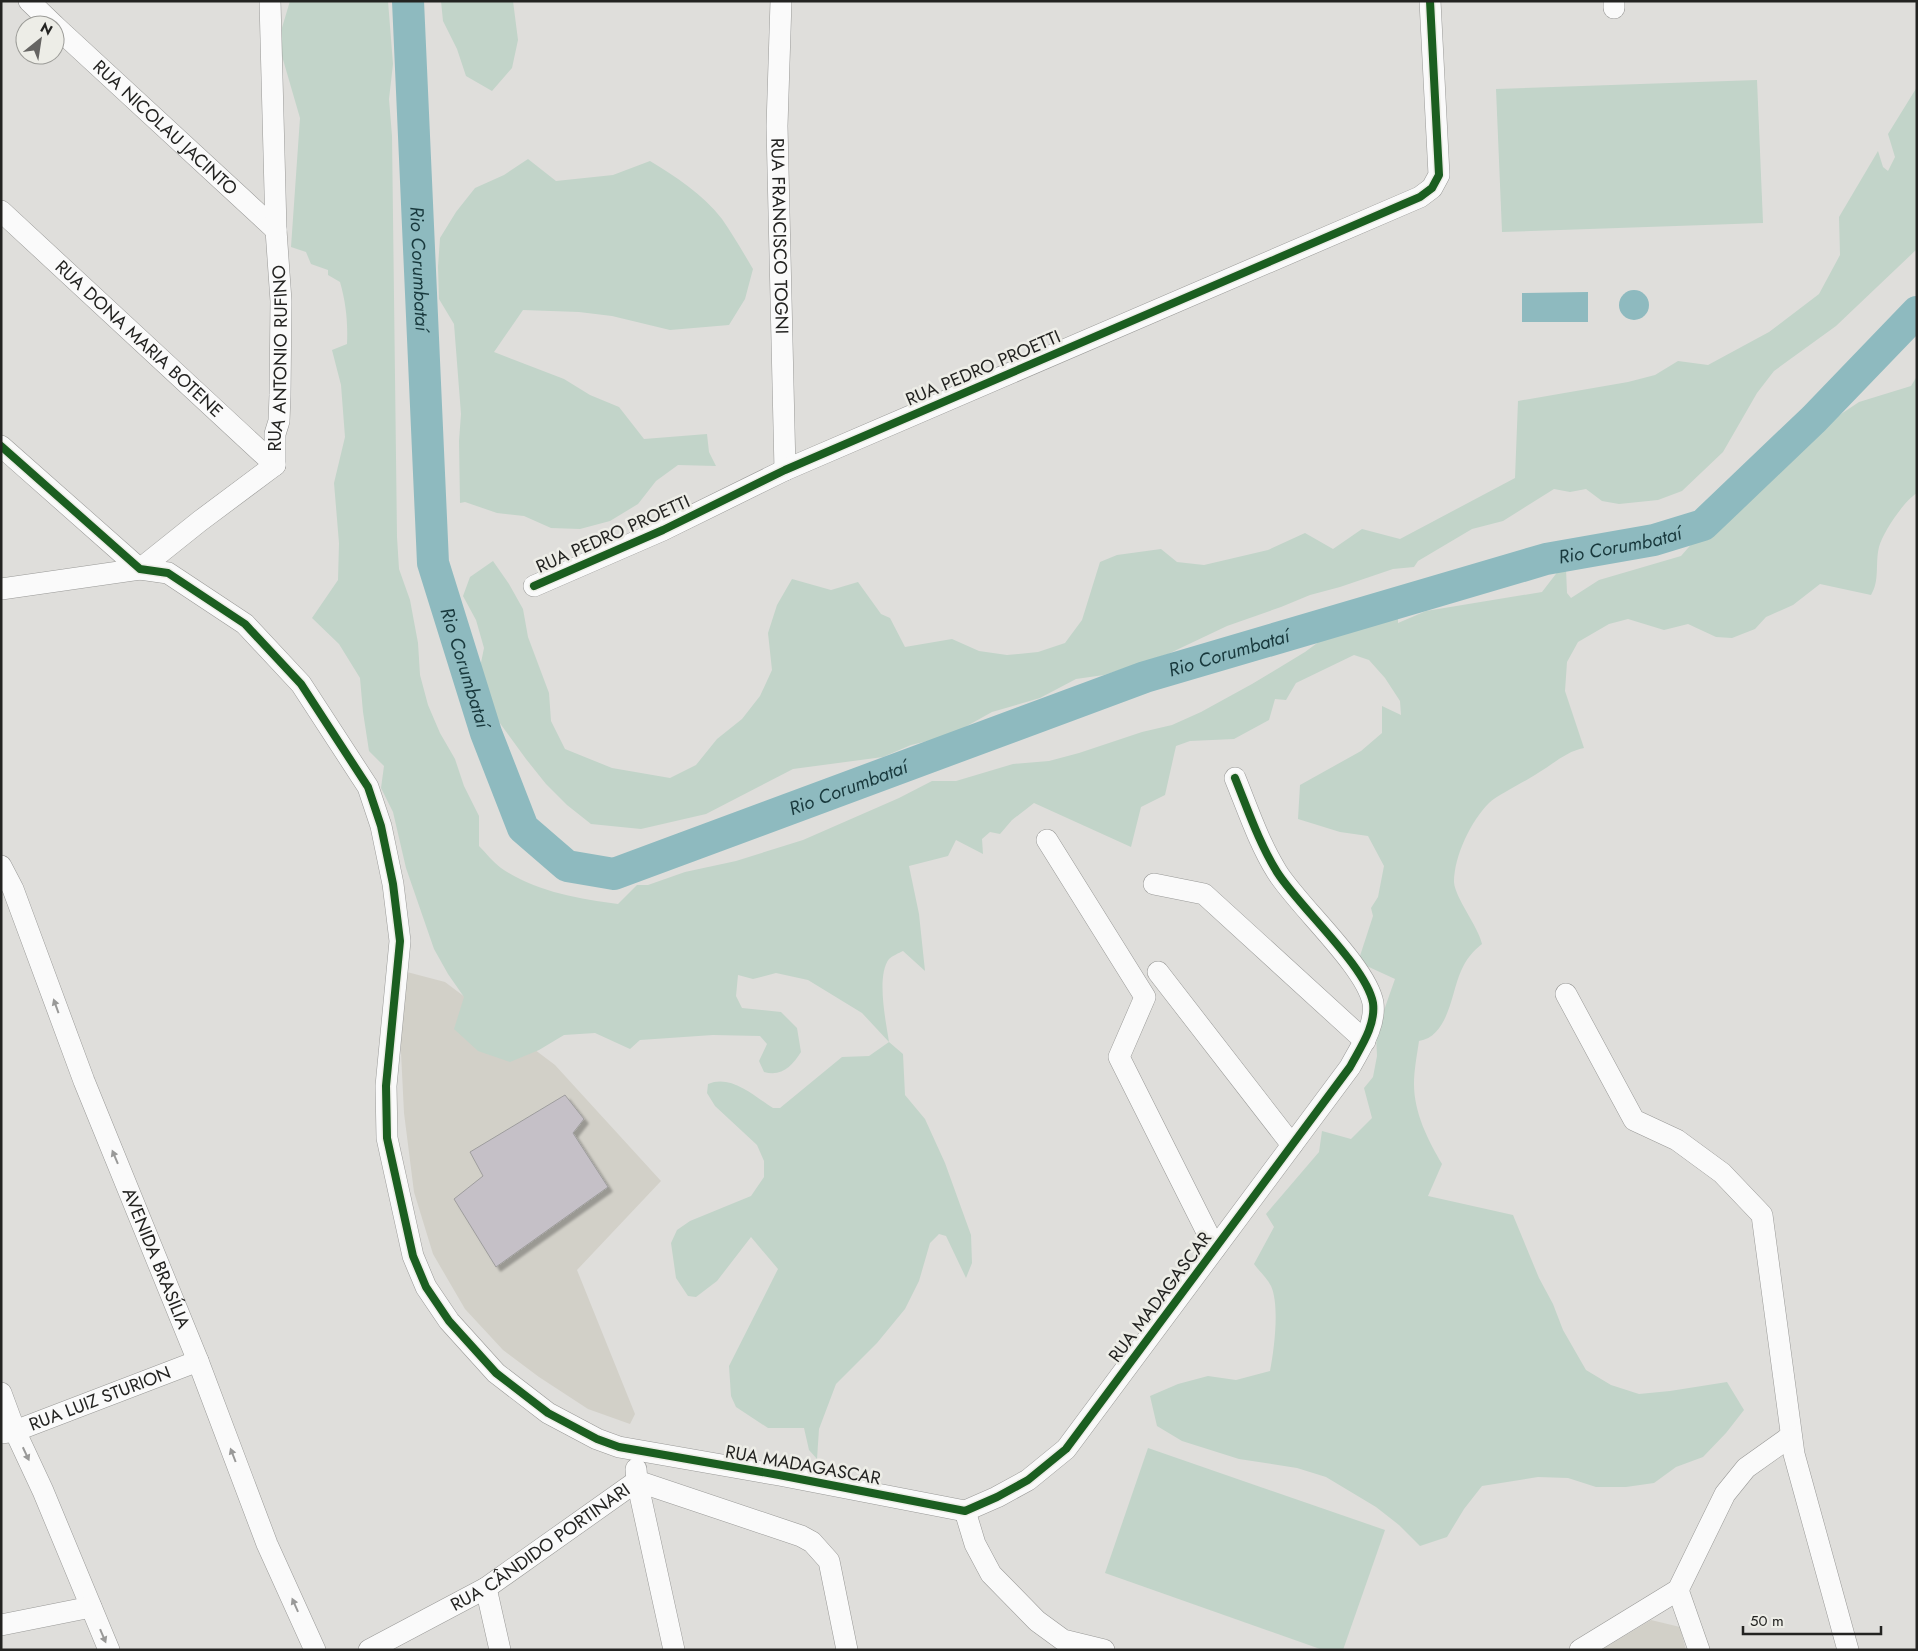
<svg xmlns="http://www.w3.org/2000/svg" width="1918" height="1651" font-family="Jost,sans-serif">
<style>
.built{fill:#d2d0c8}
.green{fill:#c2d4c9}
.water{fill:#8ebabf}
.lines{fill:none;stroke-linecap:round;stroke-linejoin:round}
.river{stroke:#8ebabf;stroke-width:32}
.building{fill:#c5c0c7;stroke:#9e9d9d;filter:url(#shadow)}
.street-casing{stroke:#999997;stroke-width:22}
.street{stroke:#fafafa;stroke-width:21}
.cycleway-casing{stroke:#edede7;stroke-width:11}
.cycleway{stroke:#1b5e20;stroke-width:8}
.oneway{fill:#999998}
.labels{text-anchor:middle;stroke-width:5;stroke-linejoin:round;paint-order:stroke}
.street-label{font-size:18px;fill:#232321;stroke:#edede7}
.water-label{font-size:19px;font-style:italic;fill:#18383c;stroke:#edede7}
</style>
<defs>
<filter id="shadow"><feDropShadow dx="4.5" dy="4.5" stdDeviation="1" flood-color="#0004"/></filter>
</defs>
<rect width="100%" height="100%" fill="#dfdedb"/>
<g class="built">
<path d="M407,972L445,982L555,1065L661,1181L577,1270L635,1414L630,1424L588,1409L539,1377L503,1350L465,1309L433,1254L414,1192L404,1113L400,1032Z"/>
<path d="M1651,1620L1680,1627L1686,1650H1601Z"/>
</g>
<g class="green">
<path d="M290,1H388L393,64L389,99L392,136L397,537L399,569L410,600L418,643L420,675L428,705L440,733L455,759L464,786L479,816V846C486,853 493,862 501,868C534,891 578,899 618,904L637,885H648L685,872L736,861L803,840L899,798L932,781H956L1013,764L1049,761L1079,753L1142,732L1172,725L1201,712L1252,684L1305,652L1328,635L1358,628L1398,611V623L1426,611L1542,592L1562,566L1566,569L1567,593L1571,598L1599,580L1681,556L1695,540L1741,508L1775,465L1811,434L1859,402L1911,386L1917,376V493C1904,501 1883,532 1879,547C1875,563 1880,581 1871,595L1820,584L1793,605L1766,617L1755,629L1732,638L1716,637L1688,624L1664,630L1628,619L1609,624L1578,642L1567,662L1565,691L1584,748C1567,751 1553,764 1538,773C1525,782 1499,794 1489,803C1471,821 1454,856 1454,882C1455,898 1478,926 1482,944C1473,951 1466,959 1461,971C1451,993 1449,1036 1419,1041C1417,1055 1414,1070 1414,1084C1414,1113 1428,1140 1442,1164L1428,1196L1513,1215L1539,1278L1553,1304L1563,1330L1586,1370L1611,1385L1639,1394L1670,1391L1727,1382L1744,1410L1726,1433L1703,1457L1676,1467L1654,1483L1626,1487H1596L1568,1478L1538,1477L1482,1486L1464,1509L1447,1537L1420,1546L1399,1525L1376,1507L1326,1477L1297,1468L1239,1459L1182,1441L1157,1426L1150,1396L1178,1384L1208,1376L1236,1380L1270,1371C1274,1350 1280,1306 1271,1286C1267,1278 1259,1271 1254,1264L1274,1227L1266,1214L1319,1152L1322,1131L1351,1139L1372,1118L1364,1088L1373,1077L1377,1056L1376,1033L1395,979L1358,962L1373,916L1371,908L1378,897L1384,866L1368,836L1340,832L1298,819L1300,785L1361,751L1382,733V706L1401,715L1400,701L1385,678L1369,660L1354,655L1296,683L1286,700L1275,699L1269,720L1234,739L1190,741L1176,746L1165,795L1141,807L1131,847L1034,803L1012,820L1000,834L990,832L982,839L983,854L956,840L948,856L909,866L919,914L925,971L903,951C899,953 892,956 889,959C876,976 886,1022 889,1042L903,1054L905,1095L925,1119L945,1163L971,1235L972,1263L966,1278L946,1236L939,1234L930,1243L919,1281L905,1309L877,1343L836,1384L819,1429L817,1459L809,1450L804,1428H768L736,1407L731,1396L729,1366L778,1269L751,1237L717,1281L696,1297L688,1296L676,1278L671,1243L677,1230L690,1221L751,1196L764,1177V1161L757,1145L715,1106L707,1093L708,1084C731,1074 754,1096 773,1108H780L842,1057L869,1056L889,1042L862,1013L808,980L776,973L753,979L738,975L736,996L742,1008L781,1012L797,1028L801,1052C792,1066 782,1077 764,1072L759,1061L767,1044L760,1036L713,1035L640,1040L630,1049L595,1033L564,1035L539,1050L510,1062L478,1051L454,1029L464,997L448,974L434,949L406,868L393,812L381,788L384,766L369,751L363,712L360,678L339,644L312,618L338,580L339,543L334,483L345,437L341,385L332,350L347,344C348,322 346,303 340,282L328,275V270L311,264L306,252L291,247L300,118L282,56L281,31Z"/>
<path d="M441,1H513L518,40L512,68L492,91L466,76L457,49L443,21Z"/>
<path d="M1757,80L1763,223L1502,232L1496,89Z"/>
<path d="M1917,87V249L1836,326L1774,371L1757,393L1723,452L1682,491L1658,500L1619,504L1602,501L1586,489L1570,492L1554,489L1503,521L1472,529L1418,561L1414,567L1393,569L1340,587L1310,595L1281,607L1227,626L1168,654L1104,675L1076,679L1040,698L992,712L949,736L911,745L883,757L793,769L706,814L641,829L591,824L567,805L546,784L526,759L494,715L476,687L484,648L476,620L463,596L470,577L493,561L509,584L523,609L528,637L549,693L551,721L565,749L612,768L670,778L696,765L717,739L742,719L760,696L772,670L768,633L777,605L792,579L831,590L858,582L881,614L890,618L905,647L952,639L979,651L1007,655L1038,652L1065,643L1082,620L1100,562L1117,555L1161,549L1177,562L1204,565L1268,550L1305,533L1333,549L1362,529L1400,539L1515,478L1518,401L1628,382L1655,375L1678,361L1708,365L1769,332L1819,294L1840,255L1839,217L1878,151L1883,167L1888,171L1895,157L1888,134Z"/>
<path d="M528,159L556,181L613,175L650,161C676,177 703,194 722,219C733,235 743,252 753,269L745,299L729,325L670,330L612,316L579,312L523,310L494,352L564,379L590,395L619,407L644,439L707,434L709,452L716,466L678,465L656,481L638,504L610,521L580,529L551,528L524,516L497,513L465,502L460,503L459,441L461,414L454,324L439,299L438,267L440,238L456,212L475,188L504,175Z"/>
<path d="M1148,1448L1385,1530L1343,1650H1323L1105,1573Z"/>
</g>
<g class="water">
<circle cx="1634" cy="305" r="15"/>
<path d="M1588,292V322H1522V293Z"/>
</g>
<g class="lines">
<path class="river" id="s1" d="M408,1L433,563L486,733L523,828L567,866L614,874L1145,677L1546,559L1654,540L1703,525L1814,419L1917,312"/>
</g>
<path class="building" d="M565,1095L584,1119L573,1133L608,1187L496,1267L454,1199L483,1176L470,1152Z"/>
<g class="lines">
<defs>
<g id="street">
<path d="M29,1L54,25"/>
<path id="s2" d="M781,1L777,126L785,470"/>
<path d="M1614,1V8"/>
<path id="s3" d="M55,26L276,230"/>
<path id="s4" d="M1,211L275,465"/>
<path d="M1,446L140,569L168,573L245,624L301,684L368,787L381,826L393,884L400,941L386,1086L387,1138L413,1256L426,1287L449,1321L496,1373L548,1413L597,1439L619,1447L779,1475L965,1511L997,1497L1028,1480L1066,1449L1350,1067C1360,1048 1376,1026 1373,1003C1366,966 1299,907 1277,872C1259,843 1248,810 1235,778"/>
<path d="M534,586L663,530L785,470L1420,197L1432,188L1439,175L1430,1"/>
<path id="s5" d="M1,589L140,569L200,521L275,465V434L279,421L280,395L281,301L276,230L270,1"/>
<path d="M1047,840L1145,997L1119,1057L1215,1248"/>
<path id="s6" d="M1,866L13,889L84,1081L198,1361L267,1544L315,1650"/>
<path d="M1154,884L1204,894L1365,1041"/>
<path d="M1158,972L1292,1145"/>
<path d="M1566,994L1634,1120L1677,1140L1722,1173L1762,1215L1794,1454L1848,1650"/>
<path d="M1,1393L15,1431L43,1491L109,1650"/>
<path id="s7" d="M1,1433L15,1431L198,1361"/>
<path d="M636,1469L637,1481L674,1650"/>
<path d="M637,1481L801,1536L812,1542L829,1561L847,1650"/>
<path d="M965,1511L975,1544L991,1574L1037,1621L1063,1640L1104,1650"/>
<path d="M486,1588L500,1650"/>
<path d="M1678,1590L1699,1650"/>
<path d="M1,1625L91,1607"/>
<path id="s8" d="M369,1650L486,1588L637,1481"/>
<path d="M1580,1650L1678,1590L1725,1494L1746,1468L1791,1436"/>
</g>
</defs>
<use href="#street" class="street-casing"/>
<use href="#street" class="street"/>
<defs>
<g id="cycleway">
<path d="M1,446L140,569L168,573L245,624L301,684L368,787L381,826L393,884L400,941L386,1086L387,1138L413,1256L426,1287L449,1321L496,1373L548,1413L597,1439L619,1447L779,1475L965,1511L997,1497L1028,1480L1066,1449L1350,1067C1360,1048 1376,1026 1373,1003C1366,966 1299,907 1277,872C1259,843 1248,810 1235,778"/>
<path d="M534,586L663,530L785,470L1420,197L1432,188L1439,175L1430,1"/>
</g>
</defs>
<use href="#cycleway" class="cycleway-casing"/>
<use href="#cycleway" class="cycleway"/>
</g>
<defs><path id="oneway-solid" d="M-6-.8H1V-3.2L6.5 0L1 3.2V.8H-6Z" transform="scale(1.25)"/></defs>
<g class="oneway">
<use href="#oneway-solid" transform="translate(56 1006) rotate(-110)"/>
<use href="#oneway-solid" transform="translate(115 1157) rotate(-113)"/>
<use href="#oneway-solid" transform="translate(26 1454) rotate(65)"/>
<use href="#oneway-solid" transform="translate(233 1455) rotate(-111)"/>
<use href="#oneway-solid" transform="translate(295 1605) rotate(-114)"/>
<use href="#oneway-solid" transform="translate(103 1636) rotate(67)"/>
</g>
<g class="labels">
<g class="street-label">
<text dy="6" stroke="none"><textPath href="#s3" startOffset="150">RUA NICOLAU JACINTO</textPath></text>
<text dy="6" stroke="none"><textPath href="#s2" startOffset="235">RUA FRANCISCO TOGNI</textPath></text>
<text dy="6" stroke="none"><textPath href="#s4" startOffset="188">RUA DONA MARIA BOTENE</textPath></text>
<text dy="6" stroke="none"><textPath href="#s5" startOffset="418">RUA ANTONIO RUFINO</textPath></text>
<text transform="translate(983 368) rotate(-23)" y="6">RUA PEDRO PROETTI</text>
<text transform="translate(613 534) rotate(-24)" y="6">RUA PEDRO PROETTI</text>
<text dy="6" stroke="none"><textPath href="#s6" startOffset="422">AVENIDA BRASÍLIA</textPath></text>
<text transform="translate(1160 1297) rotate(-53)" y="6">RUA MADAGASCAR</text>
<text dy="6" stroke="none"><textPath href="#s7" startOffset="105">RUA LUIZ STURION</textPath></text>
<text transform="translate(803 1465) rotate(10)" y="6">RUA MADAGASCAR</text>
<text dy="6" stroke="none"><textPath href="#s8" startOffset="200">RUA CÂNDIDO PORTINARI</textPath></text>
</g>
<g class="water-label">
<text dy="7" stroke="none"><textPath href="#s1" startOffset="268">Rio Corumbataí</textPath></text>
<text dy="7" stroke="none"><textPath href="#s1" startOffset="2008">Rio Corumbataí</textPath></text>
<text dy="7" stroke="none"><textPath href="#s1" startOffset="1602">Rio Corumbataí</textPath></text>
<text dy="7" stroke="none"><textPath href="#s1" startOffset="672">Rio Corumbataí</textPath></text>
<text dy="7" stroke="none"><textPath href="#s1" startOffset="1198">Rio Corumbataí</textPath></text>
</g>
</g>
<rect width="1918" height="1651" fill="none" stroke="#232321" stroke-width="5"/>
<g transform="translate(40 40) rotate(30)"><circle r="24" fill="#edede7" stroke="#9c9c98"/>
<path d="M0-4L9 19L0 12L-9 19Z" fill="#656462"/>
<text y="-8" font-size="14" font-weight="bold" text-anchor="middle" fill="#232321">N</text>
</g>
<path d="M1743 1626v8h138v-8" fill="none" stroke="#232321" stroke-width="2.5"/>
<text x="1750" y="1626" font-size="15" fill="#232321" stroke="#edede7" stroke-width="4" paint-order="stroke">50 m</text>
</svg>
